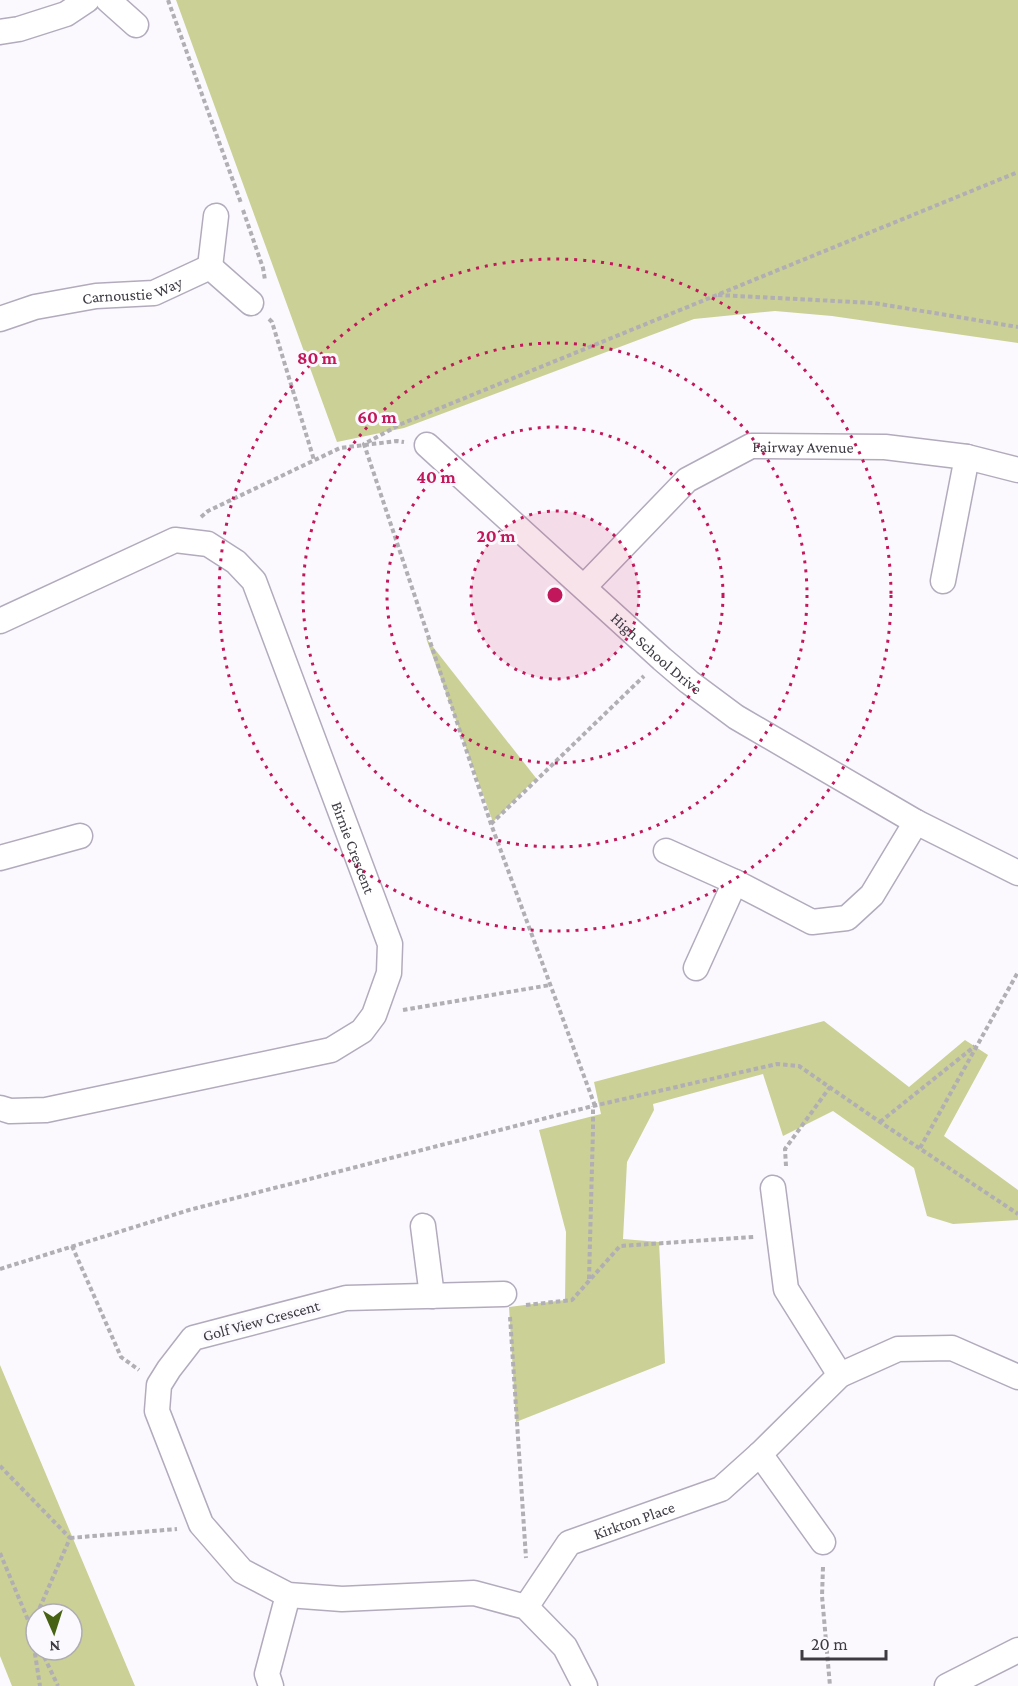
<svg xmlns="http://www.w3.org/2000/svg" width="1018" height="1686" font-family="'Crimson Pro',serif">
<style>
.green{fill:#cbd096;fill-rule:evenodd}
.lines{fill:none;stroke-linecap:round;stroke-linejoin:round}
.street-casing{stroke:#b2abbd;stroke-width:27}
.path{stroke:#b1aeb4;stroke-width:4;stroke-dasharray:4.5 3;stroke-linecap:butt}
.street{stroke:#fff;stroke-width:24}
.ring{fill:none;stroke:#c2185b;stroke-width:3;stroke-dasharray:3 6}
.labels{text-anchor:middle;stroke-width:6;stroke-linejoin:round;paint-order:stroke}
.street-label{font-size:16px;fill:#3e3b43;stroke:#fbf9fd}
.centre{fill:#c2185b;stroke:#fbf9fd;stroke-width:3}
.ring-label{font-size:18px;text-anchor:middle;font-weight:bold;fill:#c2185b;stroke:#fbf9fd;stroke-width:6;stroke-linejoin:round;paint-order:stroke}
</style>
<rect width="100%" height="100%" fill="#fbf9fd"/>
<g class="green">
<path d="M176,0H1018V343L832,316L775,311L694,319L404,428L337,442Z"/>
<path d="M426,638L536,778L493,822Z"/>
<path d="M824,1021L909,1087L965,1040L988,1055L944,1136L1018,1190V1220L953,1224L927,1216L914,1168L833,1111L783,1136L763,1074L653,1104L654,1110L627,1162L623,1239L659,1242L665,1363L516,1422L509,1307L565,1300L566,1232L539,1130L601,1114L594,1082Z"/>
<path d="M0,1365L135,1686H12L0,1656ZM36,1614H72V1650H36Z"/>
</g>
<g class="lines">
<defs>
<g id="street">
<path d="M108,0L136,25"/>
<path d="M0,32L19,29L66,14L87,0"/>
<path d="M210,267L216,216"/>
<path id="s1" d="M0,319L35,307L96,296L154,293L210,267L251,303"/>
<path id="s2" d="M427,445L662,659L689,682L736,717L916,822L1018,873"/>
<path d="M943,581L967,457"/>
<path id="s3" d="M584,587L687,480L751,446L885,447L967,457L1018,470"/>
<path id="s4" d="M0,621L175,540L208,544L236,562L254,581L390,944L389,973L374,1015L362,1031L331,1050L46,1110L10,1111L0,1108"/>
<path d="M666,851L735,882L812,922L847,918L872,895L916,822"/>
<path d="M0,858L80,836"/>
<path d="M696,968L735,882"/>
<path d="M773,1188L786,1289L840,1375"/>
<path d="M423,1226L432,1296"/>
<path d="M504,1294L346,1298L193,1338L169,1369L159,1385L157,1411L201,1524L242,1571L288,1595L342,1599L474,1593L526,1607L565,1647L585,1686"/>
<path d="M760,1454L823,1542"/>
<path id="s5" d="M526,1607L569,1543L721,1489L760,1454L840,1375L898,1349L952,1348L1018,1377"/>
<path d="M271,1686L267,1674L288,1595"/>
<path d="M947,1686L1018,1650"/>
</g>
</defs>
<use href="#street" class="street-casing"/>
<g class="path">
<path d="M168,0L241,203"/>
<path d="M243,210L263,268L265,280"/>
<path d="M718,295L874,303L1018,327"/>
<path d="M269,319L272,322L314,460"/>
<path d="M201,517L208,511L340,448L397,441L404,442"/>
<path d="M491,824L644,676"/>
<path d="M403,1010L550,985"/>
<path d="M595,1106L491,824L364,444L401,424L1018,172"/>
<path d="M880,1122L975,1046"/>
<path d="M920,1148L1018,972"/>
<path d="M786,1166L785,1149L830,1087"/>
<path d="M72,1246L121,1357L139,1370"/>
<path d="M0,1269L189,1210L593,1106L777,1064L799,1066L880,1122L1018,1214"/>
<path d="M589,1279L593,1129V1106"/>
<path d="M526,1305L572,1300L620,1246L754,1237"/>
<path d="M510,1317L526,1558"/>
<path d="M0,1466L70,1538L37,1614"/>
<path d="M70,1538L177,1529"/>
<path d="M0,1553L36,1639"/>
<path d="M823,1567L822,1596L830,1686"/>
<path d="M36,1617L31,1628L40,1686"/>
<path d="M41,1650L58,1686"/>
</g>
<use href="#street" class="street"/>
</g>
<circle cx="555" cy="595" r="84" fill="#c2185b" fill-opacity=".12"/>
<g class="ring">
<circle cx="555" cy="595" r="84"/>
<circle cx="555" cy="595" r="168"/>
<circle cx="555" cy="595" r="252"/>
<circle cx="555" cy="595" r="336"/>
</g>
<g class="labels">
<g class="street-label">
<text dy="6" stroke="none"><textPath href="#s1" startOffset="136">Carnoustie Way</textPath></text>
<text dy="6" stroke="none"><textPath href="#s3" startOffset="273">Fairway Avenue</textPath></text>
<text dy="6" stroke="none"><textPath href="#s2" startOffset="310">High School Drive</textPath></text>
<text dy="6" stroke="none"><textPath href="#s4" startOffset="570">Birnie Crescent</textPath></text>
<text transform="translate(261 1320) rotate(-15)" y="6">Golf View Crescent</text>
<text dy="6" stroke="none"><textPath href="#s5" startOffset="146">Kirkton Place</textPath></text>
</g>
</g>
<circle cx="555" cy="595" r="9" class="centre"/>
<g class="ring-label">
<text x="317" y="364">80 m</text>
<text x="377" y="423">60 m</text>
<text x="436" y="483">40 m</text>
<text x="496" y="542">20 m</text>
</g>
<g transform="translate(54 1632) rotate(177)"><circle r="28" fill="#fbf9fd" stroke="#afadb3" stroke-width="1.5"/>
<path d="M0-4.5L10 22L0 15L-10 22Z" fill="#476213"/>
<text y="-9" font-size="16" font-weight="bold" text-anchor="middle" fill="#3e3b43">N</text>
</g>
<path d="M802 1650v9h84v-9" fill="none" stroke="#3e3b43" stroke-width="3"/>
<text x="811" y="1650" font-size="18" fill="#3e3b43" stroke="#fbf9fd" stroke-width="4.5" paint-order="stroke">20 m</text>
</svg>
